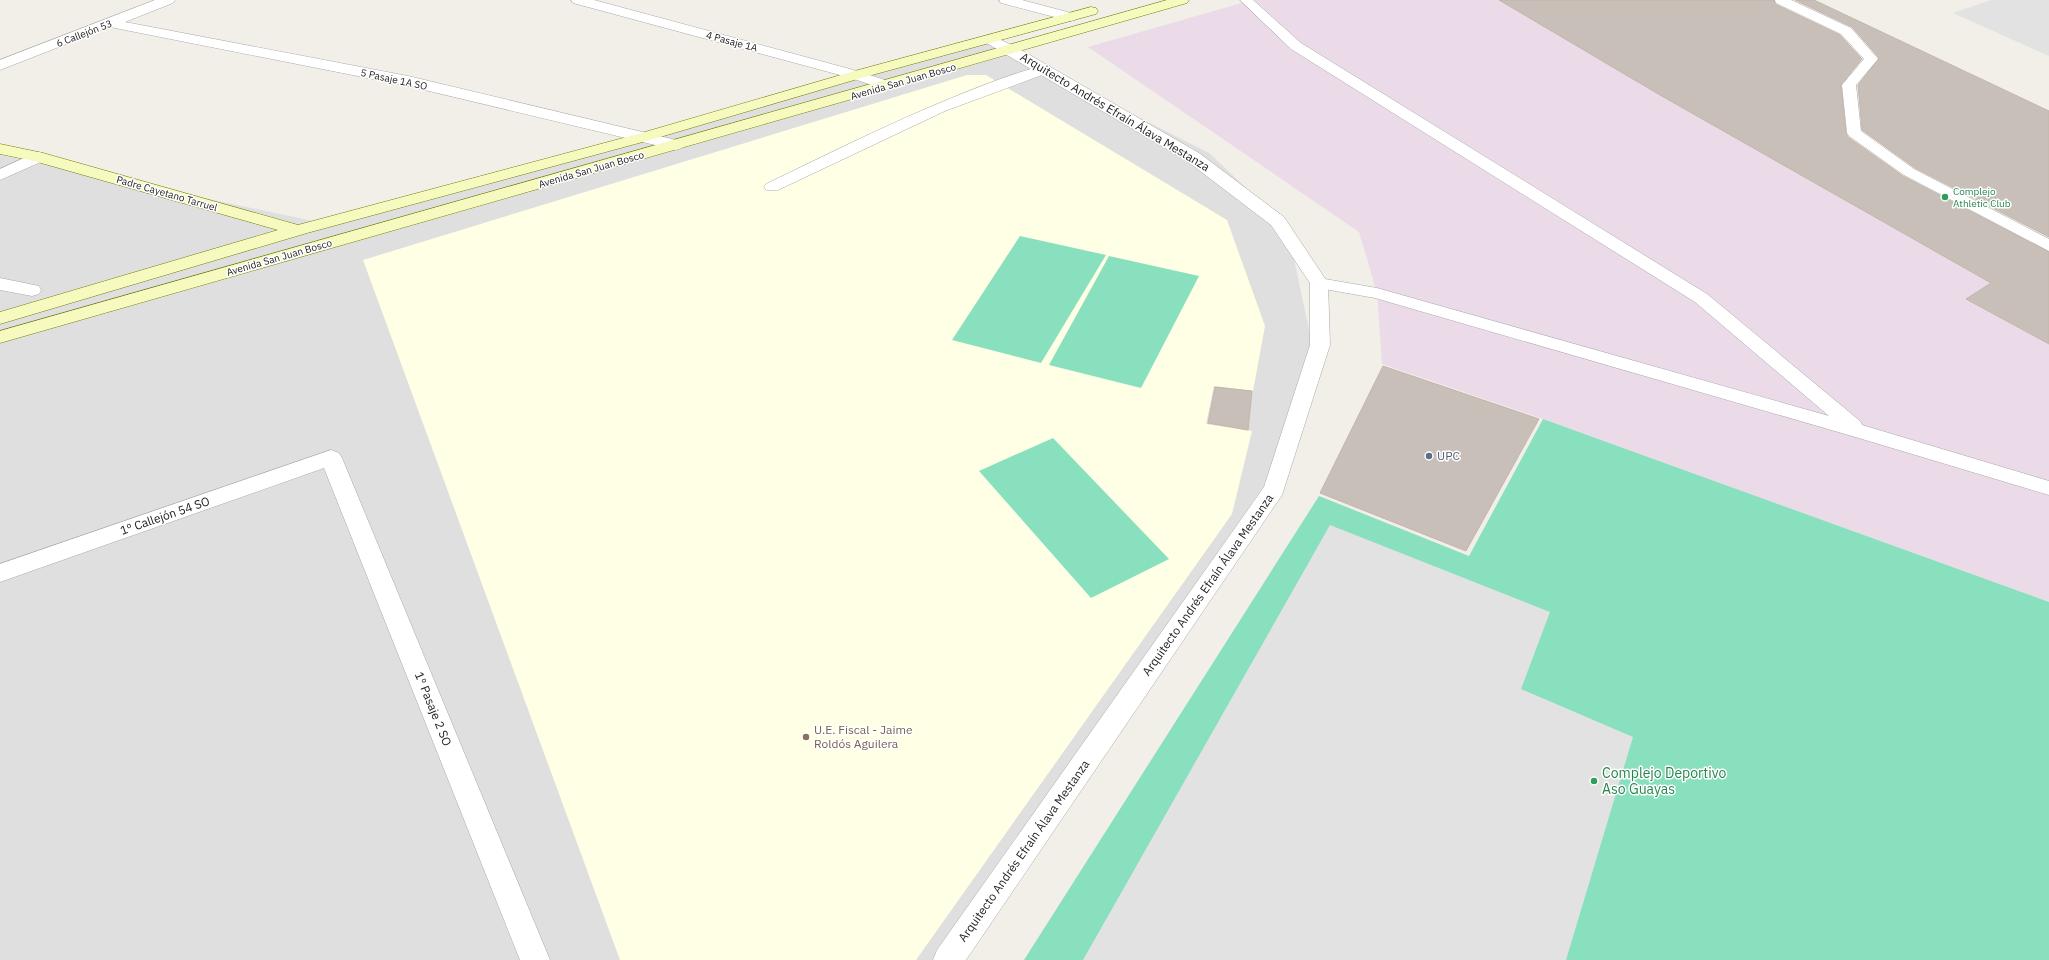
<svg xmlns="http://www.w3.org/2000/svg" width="2049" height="960" font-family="'IBM Plex Sans',sans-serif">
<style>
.residential{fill:#e0dfdf}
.industrial{fill:#ebdbe8}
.education{fill:#ffffe5}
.pitch{fill:#88e0be}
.parking{fill:#e2e2e2}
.building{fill:#c7bfb8;stroke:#c4b6ab}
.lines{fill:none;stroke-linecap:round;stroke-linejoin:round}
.lane-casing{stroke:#a9a9a9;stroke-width:1}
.street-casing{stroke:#a9a9a9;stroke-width:1}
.secondary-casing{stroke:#707d05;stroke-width:1}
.lane{fill:#fff;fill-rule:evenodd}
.street{fill:#fff;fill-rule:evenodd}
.secondary{fill:#f7fabf;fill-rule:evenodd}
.leisure-dot{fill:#2e9e5b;stroke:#fff;stroke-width:1.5}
.service-dot{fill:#5c6f8a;stroke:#fff;stroke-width:1.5}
.education-dot{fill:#8d6e63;stroke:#fff;stroke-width:1.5}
.labels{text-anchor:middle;stroke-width:3;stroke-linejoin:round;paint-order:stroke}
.far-street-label{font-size:10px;fill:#222;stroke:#fff}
.far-leisure-label{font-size:10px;fill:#27864d;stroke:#fff;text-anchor:start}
.street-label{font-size:12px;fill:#222;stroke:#fff}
.service-label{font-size:12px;fill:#4e5e75;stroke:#fff;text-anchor:start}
.education-label{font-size:12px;fill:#785e54;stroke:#fff;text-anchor:start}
.near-leisure-label{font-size:14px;fill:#27864d;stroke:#fff;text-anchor:start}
</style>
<rect width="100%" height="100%" fill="#f2efe9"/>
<path class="residential" d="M982,38L1209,153L1287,226L1312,344L1264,486L932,960H0V155L318,222L700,120Z"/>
<path class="industrial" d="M1252,0H1499L1991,283L1967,299L2049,344V602L1543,419L1382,364L1377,293L1359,232L1088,47Z"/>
<path class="education" d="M967,75H986L1227,220L1265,326L1253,391L1214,386L1206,424L1252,431L1232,514L916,960H620L363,260Z"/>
<g class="pitch">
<path d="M1020,236L1106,255L1041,363L952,340Z"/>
<path d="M1109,256L1199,276L1141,388L1049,365Z"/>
<path d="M1543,419L2049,602V960H1024L1319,496L1469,556Z"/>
<path d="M1053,438L1169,559L1091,598L979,471Z"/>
</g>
<g class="parking">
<path d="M1991,0H2049V56L1953,13Z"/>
<path d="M1330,525L1550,612L1521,689L1633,737L1566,960H1083Z"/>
</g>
<g class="building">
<path d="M1499,0H1774L1775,4L1840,35L1862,59L1841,85L1846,133L1848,137L1903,176L2049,252V344L1966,299L1991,283L1660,95Z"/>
<path d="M1795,0H1814L2049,111V237L1915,168L1862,130L1858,85L1879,58L1852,27Z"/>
<path d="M1383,366L1539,419L1466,551L1320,493Z"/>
<path d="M1215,387L1252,391L1248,430L1208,423Z"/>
</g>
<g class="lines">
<defs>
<g id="lane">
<path d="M1240,0H1253L1301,43L1707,294L1860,421L1862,425L2049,481V495L1852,436L1375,298L1313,287L1310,283L1313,279L1319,278L1377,288L1829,416L1695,302L1291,49Z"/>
<path d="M1775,0H1791L1851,28L1878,59L1856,85L1861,131L1914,169L2049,239V251L1904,175L1849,136L1847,133L1842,85L1864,59L1841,34L1776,3Z"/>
<path d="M1045,65L1050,66L1052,69L1050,72L945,111L778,190H766L764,187L766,184C828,154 890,123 954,97C983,85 1014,73 1045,65Z"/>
</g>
<g id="street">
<path d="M155,0H175L173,3L125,22L408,76L676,140L682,142L684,145L682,148L676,150L408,86L110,27L0,70V60Z"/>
<path d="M571,0H594L861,72L891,82L894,85L891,88L886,90L851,78L573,3Z"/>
<path d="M999,0H1022L1075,14L1077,17L1075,20L1070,21L1001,3Z"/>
<path d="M990,35L1016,47L1199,153L1284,217L1328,283L1330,345L1282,495L966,960H933L937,950L1264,487L1310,345V283L1271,225L1187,161L985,42L983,39L985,36Z"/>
<path d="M37,152L43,153L45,157L43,161L0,180V169Z"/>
<path d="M0,278L39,286L41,290L39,294L32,296L0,290Z"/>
<path d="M331,450L339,453L342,458L550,960H520L324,468L0,582V564Z"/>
</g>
<g id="secondary">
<path d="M1167,0H1189L1187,3L0,343V331Z"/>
<path d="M1091,7L1096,8L1098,11L1096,14L861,78L650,140L307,233L0,324V312L278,230L34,161L0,154V144L43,153L298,225L638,134L851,72Z"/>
</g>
</defs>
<use href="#lane" class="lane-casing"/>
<use href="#street" class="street-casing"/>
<use href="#secondary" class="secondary-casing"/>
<use href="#lane" class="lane"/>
<use href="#street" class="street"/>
<use href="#secondary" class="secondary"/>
</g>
<g class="leisure-dot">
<circle cx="1945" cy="197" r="4"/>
<circle cx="1594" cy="781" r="4"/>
</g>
<circle class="service-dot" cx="1429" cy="456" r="4"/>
<circle class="education-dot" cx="806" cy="737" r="4"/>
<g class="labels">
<g class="far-street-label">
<text transform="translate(84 33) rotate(-21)" y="4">6 Callejón 53</text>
<text transform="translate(732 41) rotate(15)" y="4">4 Pasaje 1A</text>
<text transform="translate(394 79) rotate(12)" y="4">5 Pasaje 1A SO</text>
<text transform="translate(903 81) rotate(-16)" y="4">Avenida San Juan Bosco</text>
<text transform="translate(591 169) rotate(-16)" y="4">Avenida San Juan Bosco</text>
<text transform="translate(167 193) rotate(16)" y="4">Padre Cayetano Tarruel</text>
<text transform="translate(279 257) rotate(-16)" y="4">Avenida San Juan Bosco</text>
</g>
<g class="far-leisure-label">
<text x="1953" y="195">Complejo<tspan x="1953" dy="12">Athletic Club</tspan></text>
</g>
<g class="street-label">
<text transform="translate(1115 112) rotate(31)" y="4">Arquitecto Andrés Efraín Álava Mestanza</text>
<text transform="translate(165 516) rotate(-19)" y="4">1º Callejón 54 SO</text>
<text transform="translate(1208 585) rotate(-55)" y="4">Arquitecto Andrés Efraín Álava Mestanza</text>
<text transform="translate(433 709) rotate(68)" y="4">1º Pasaje 2 SO</text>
<text transform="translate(1024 851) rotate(-55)" y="4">Arquitecto Andrés Efraín Álava Mestanza</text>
</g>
<g class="service-label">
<text x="1437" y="460">UPC</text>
</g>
<g class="education-label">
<text x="814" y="734">U.E. Fiscal - Jaime<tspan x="814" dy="14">Roldós Aguilera</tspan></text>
</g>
<g class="near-leisure-label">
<text x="1602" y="778">Complejo Deportivo<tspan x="1602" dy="16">Aso Guayas</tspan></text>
</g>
</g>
</svg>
